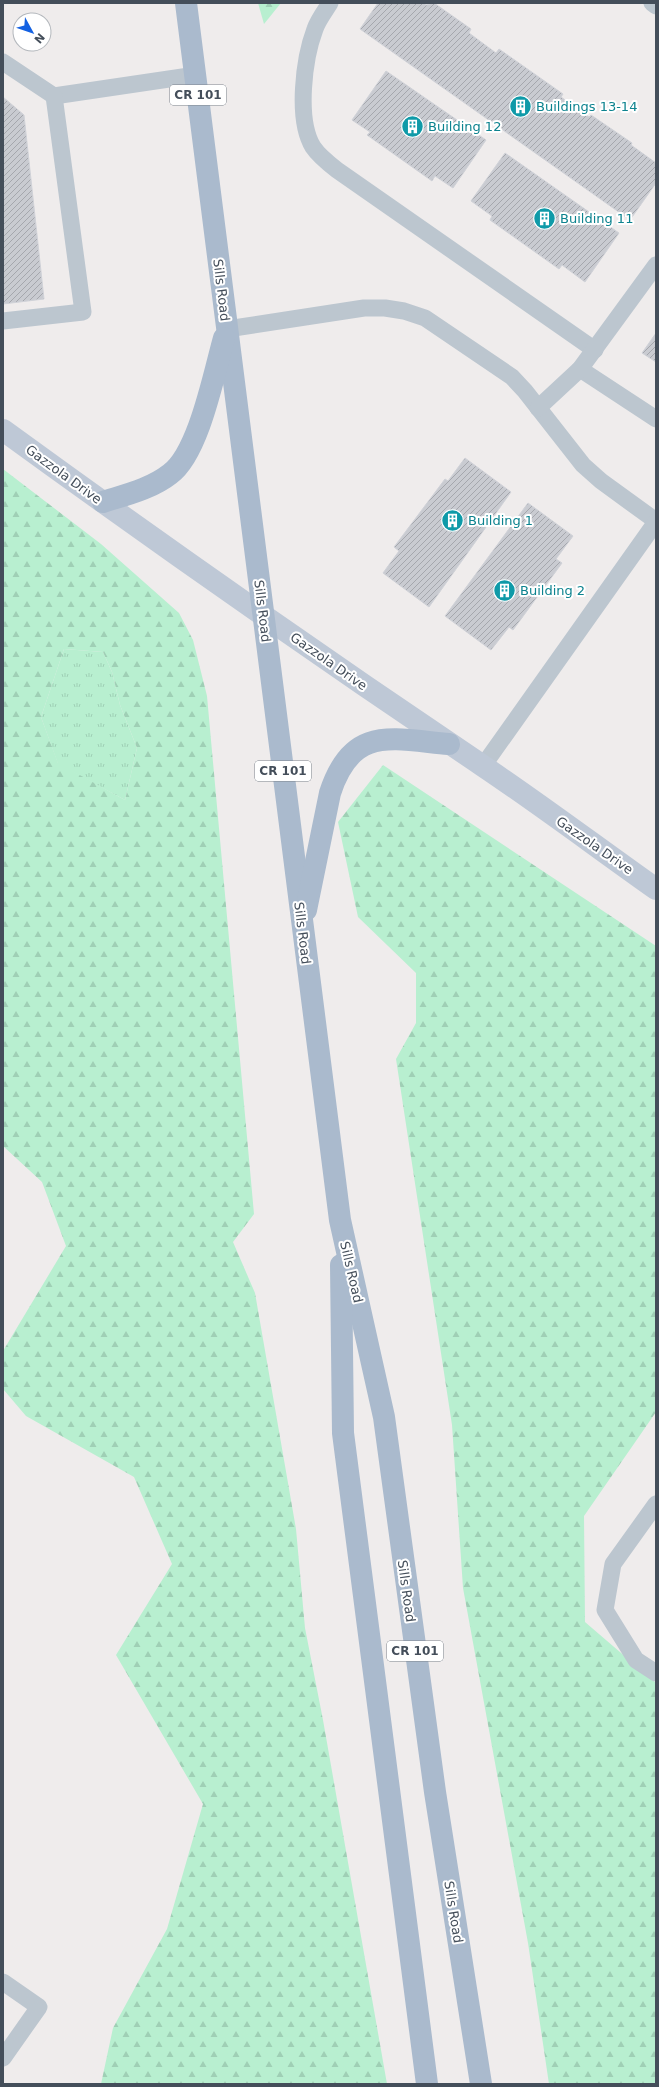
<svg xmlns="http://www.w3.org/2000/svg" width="659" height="2087" font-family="'DejaVu Sans',sans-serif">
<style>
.grass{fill:url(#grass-tufts)}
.forest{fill:url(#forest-firs);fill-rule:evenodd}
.building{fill:url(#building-hatch);stroke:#d0d2d8}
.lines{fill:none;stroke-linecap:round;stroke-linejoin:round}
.lane{stroke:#bcc6cf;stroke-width:17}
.secondary{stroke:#bec8d6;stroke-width:22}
.primary{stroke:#aabacd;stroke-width:22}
.labels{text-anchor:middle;stroke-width:4;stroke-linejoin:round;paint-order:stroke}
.shield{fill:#fff;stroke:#7c838c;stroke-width:1}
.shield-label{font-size:12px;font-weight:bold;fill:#444e5a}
.culture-label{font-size:13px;fill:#0d838f;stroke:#fff;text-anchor:start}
.street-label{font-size:13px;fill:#444e5a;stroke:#fff}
</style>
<defs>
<pattern id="grass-tufts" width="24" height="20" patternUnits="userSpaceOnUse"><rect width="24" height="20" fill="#b8efd0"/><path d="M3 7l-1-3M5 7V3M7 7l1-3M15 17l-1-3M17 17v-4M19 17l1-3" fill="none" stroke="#9fcfb5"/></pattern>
<pattern id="forest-firs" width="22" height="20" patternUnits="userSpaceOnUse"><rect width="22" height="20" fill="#b8efd0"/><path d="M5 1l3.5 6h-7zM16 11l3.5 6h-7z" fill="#9fcfb5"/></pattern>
<pattern id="building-hatch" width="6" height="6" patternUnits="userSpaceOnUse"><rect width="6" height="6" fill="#c9cbd1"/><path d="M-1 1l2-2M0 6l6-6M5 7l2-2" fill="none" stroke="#a5a7ad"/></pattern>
</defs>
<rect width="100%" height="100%" fill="#efecec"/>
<path class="grass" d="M64,649L103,652L112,672L120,705L137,748L125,800L58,764L41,717Z"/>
<g class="forest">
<path d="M258,3H281L264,24Z"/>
<path d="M3,469L101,544L179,613L193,640L207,696L254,1214L233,1242L255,1293L296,1529L305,1628L323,1720L387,2084H101L113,2028L167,1929L203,1804L116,1655L172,1564L134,1477L26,1416L3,1389V1351L66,1246L42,1182L3,1146ZM64,649L103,652L112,672L120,705L137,748L125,800L58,763L41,717Z"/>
<path d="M383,765L656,946V1412L584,1516L585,1622L656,1683V2084H549L528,1943L463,1588L452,1425L396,1059L416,1023V973L358,917L338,822Z"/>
</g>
<g class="building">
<path d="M378,3H424L426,5L434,3L471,29L469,33L496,53L499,49L563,94L561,97L589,117L591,115L632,143L631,145L656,163V183L630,220L360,29Z"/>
<path d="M386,71L486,140L453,188L435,176L432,181L367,135L370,132L352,120Z"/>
<path d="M3,97L24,115L44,299L3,304Z"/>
<path d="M505,153L619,233L585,282L562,265L559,269L490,220L492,216L471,201Z"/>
<path d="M656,333V362L642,353Z"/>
<path d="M465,458L511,492L429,607L383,573L399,551L394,547L445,479L448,481Z"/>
<path d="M528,503L573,536L556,559L562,563L513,630L509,627L491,650L445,616Z"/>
</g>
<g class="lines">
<g class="lane">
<path d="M330,3C325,11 318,20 315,29C304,58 296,119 313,147C319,156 328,163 337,170L595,350"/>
<path d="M652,3L656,6"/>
<path d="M3,62L54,96L196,75"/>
<path d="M3,321L83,312L54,96"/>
<path d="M227,329L364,308H385L404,311L425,318L512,377L525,391L583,465L601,481L656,521"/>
<path d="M580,369L656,419"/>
<path d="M538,408L580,369L656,265"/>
<path d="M483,766L656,522"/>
<path d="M656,1504L613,1564L605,1610L636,1660L656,1673"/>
<path d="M3,1982L39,2007L3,2058"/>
</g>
<path class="secondary" d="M3,430C161,545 321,657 483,766C541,805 598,848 656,889"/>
<g class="primary">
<path d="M186,3L340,1220L384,1417L435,1792L481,2084"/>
<path d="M103,502C125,495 151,489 170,474C199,453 214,373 224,338"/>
<path d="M306,910L330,793C352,725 391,739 449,744"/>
<path d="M341,1265L343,1433L427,2084"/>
</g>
</g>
<defs>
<symbol id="building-disc" viewBox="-11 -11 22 22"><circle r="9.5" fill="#0f9aa8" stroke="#fff"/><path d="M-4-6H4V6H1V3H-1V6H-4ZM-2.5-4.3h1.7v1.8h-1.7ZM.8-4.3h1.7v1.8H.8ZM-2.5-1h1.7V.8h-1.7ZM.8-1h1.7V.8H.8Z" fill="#fff"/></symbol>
</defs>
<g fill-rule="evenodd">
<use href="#building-disc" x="508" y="94" width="25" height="25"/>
<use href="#building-disc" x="400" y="114" width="25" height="25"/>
<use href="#building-disc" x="532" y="206" width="25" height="25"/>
<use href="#building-disc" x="440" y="508" width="25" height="25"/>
<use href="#building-disc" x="492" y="578" width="25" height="25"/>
</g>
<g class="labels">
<g class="shield">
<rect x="170" y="85" width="56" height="20" rx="3"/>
<rect x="255" y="761" width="56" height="20" rx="3"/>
<rect x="387" y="1641" width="56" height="20" rx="3"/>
</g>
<g class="shield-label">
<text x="198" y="99">CR 101</text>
<text x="283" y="775">CR 101</text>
<text x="415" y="1655">CR 101</text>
</g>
<g class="culture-label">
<text x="536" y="111">Buildings 13-14</text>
<text x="428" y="131">Building 12</text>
<text x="560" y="223">Building 11</text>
<text x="468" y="525">Building 1</text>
<text x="520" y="595">Building 2</text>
</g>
<g class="street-label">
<text transform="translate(222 290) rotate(83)" y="5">Sills Road</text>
<text transform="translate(64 474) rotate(36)" y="5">Gazzola Drive</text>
<text transform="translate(263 611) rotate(83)" y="5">Sills Road</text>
<text transform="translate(329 661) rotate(35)" y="5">Gazzola Drive</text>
<text transform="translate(595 845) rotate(35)" y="5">Gazzola Drive</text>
<text transform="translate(303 933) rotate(83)" y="5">Sills Road</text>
<text transform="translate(352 1272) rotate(77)" y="5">Sills Road</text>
<text transform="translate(407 1591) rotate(82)" y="5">Sills Road</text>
<text transform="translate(454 1912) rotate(81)" y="5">Sills Road</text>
</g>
</g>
<rect width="659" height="2087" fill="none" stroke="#444e5a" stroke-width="8"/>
<g transform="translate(32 32) rotate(130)"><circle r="19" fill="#ffffff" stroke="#b4b8bd"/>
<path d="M0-3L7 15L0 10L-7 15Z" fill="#1361e2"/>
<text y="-6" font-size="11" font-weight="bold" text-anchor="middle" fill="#444e5a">N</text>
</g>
</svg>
